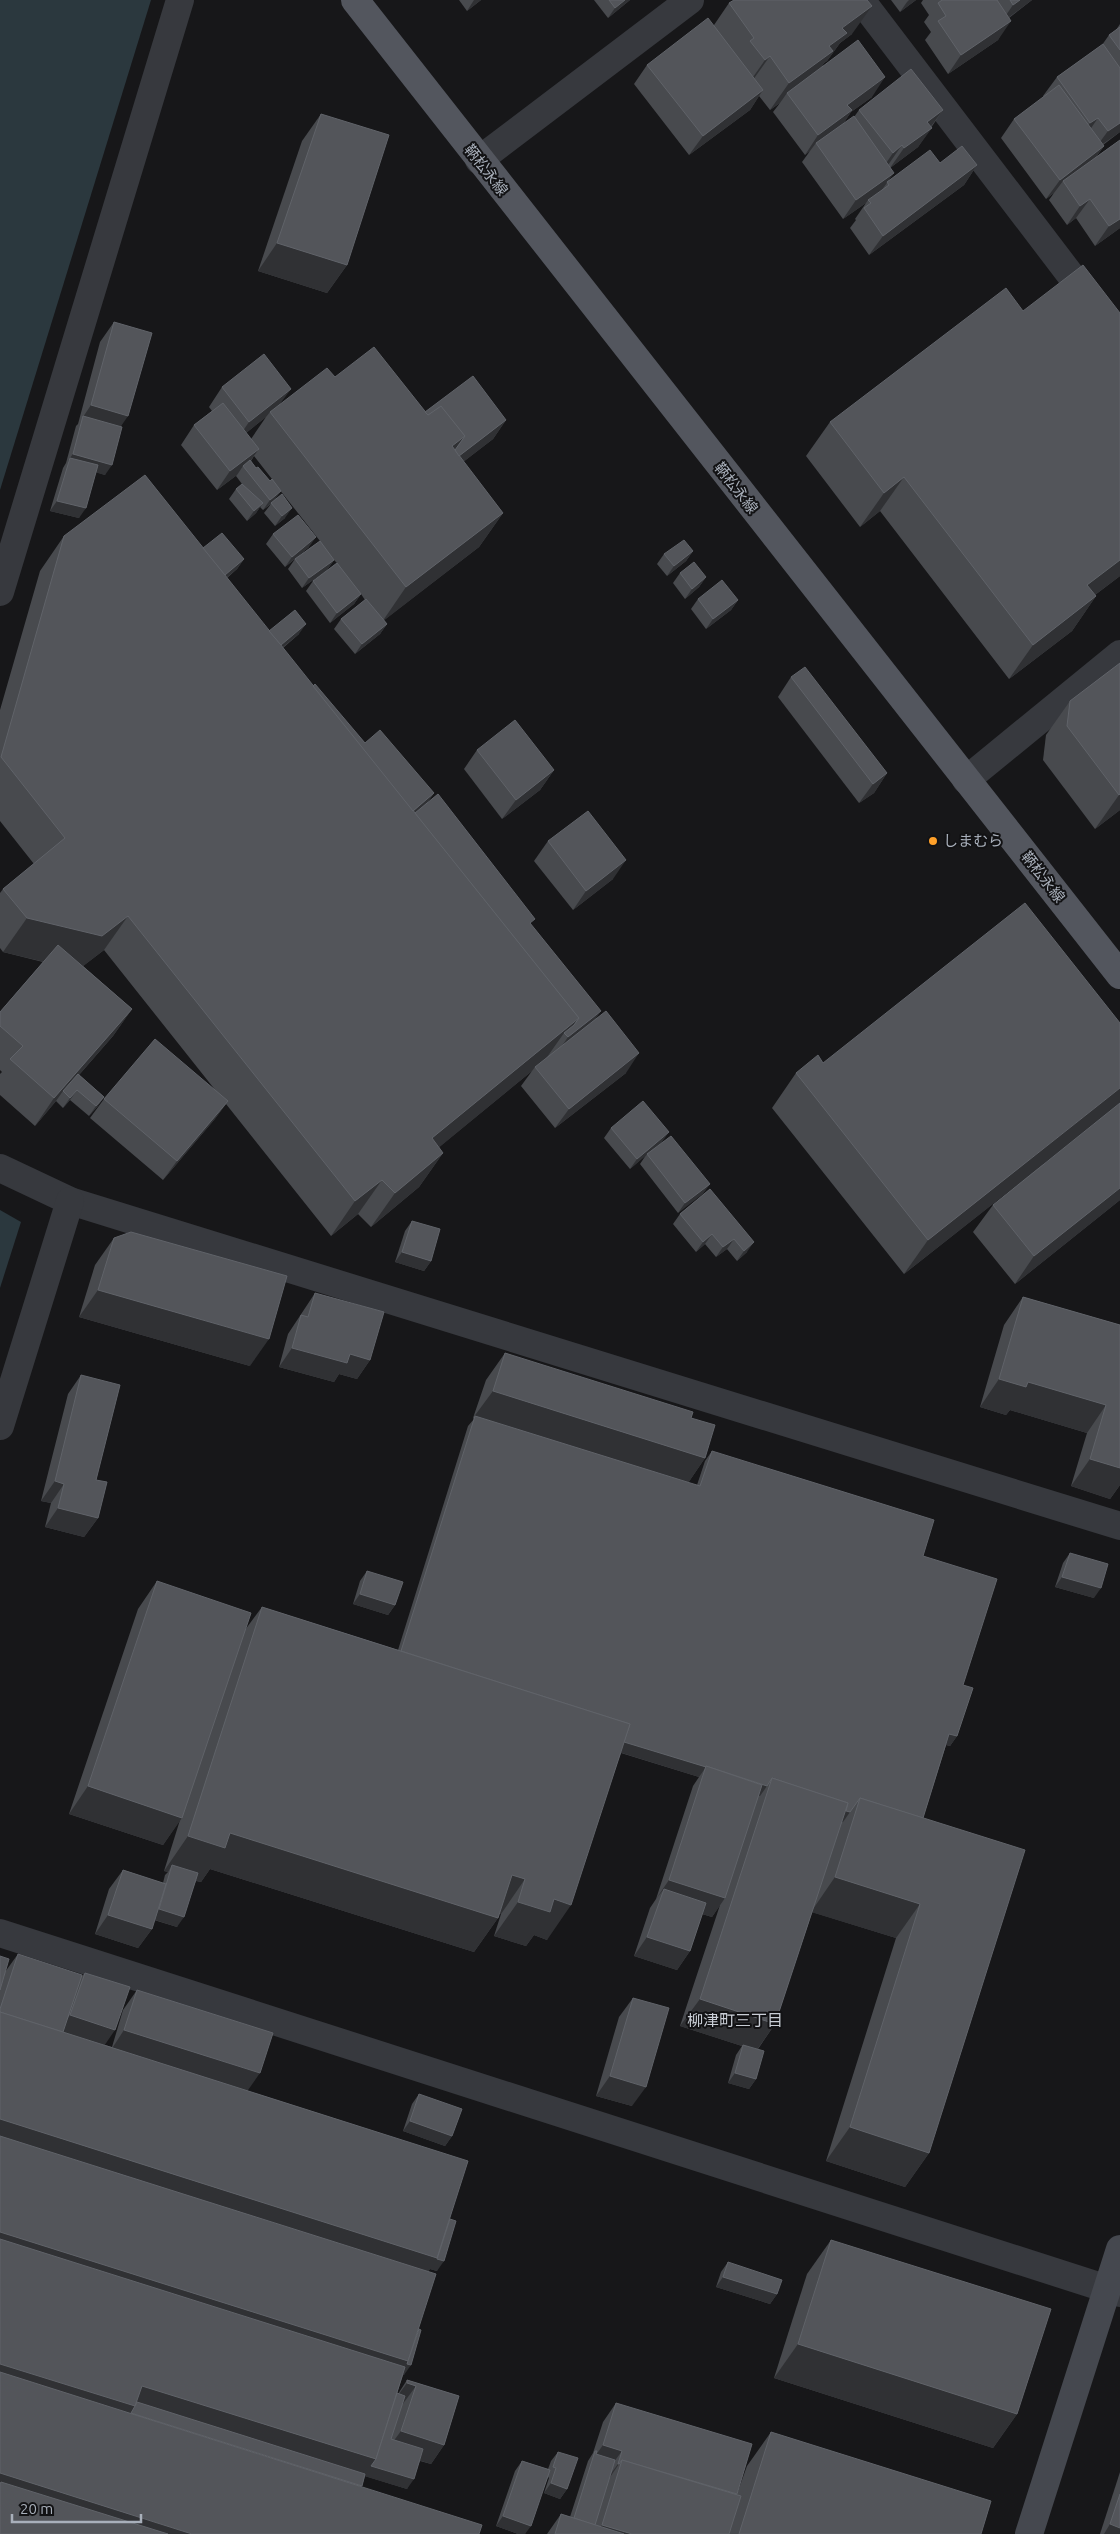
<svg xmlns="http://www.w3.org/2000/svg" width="1120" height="2534" font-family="Ubuntu,'Noto Sans JP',sans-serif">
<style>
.water{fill:#2b383e}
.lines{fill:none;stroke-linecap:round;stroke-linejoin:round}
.street{stroke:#37393e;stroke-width:28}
.secondary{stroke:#45484f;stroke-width:28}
.primary{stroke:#53565e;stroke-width:28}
.wall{fill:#484a4e;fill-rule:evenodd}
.shaded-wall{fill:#303134}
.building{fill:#53555a;stroke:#606369}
.poi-dot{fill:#ffa029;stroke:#121214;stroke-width:2}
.labels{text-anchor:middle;stroke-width:4;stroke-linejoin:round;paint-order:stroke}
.street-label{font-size:15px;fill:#a8afba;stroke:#121214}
.poi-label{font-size:15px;fill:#a8afba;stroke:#121214;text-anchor:start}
.neighbourhood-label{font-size:16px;fill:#c9ced6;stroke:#121214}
</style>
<rect width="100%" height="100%" fill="#171719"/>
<g class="water">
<path d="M0,0H151L0,490Z"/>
<path d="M0,1210L21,1222L0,1288Z"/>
</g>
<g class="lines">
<g class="street">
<path d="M861,0L1120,340"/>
<path d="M479,160L690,0"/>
<path d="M0,592L180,0"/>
<path d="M966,780L1120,654"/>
<path d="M0,1168L70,1201L1120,1526"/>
<path d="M0,1426L70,1201"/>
<path d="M0,1933L1120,2293"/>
</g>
<path class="secondary" d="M1029,2534L1120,2249"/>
<path class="primary" d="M355,0L1120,975"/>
</g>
<g class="wall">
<path d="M459,0H481L467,11Z"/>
<path d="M594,0H630L608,18Z"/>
<path d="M891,0H916L900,12Z"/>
<path d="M923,0H1032L1009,18L998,40L948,74L925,40L931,32L924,22L929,15L921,3Z"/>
<path d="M729,3L852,34L840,43L827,61L824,63L821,68L872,97L851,112L843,124L854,117L859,110H943L918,147L890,168L889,180L940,163L977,165L964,185L869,255L850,228L856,220L855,219L866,203L843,219L802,162L810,151L805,155L773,112L780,103L770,110L759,96L750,110L689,155L634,84L647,65L714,25Z"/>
<path d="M1120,24V132L1103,145L1104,146L1096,157L1120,140V228L1095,246L1076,218L1067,225L1049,200L1054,193L1046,199L1001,138L1014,119L1044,97L1043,96L1057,77L1102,45L1109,35L1116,30Z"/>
<path d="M321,114L347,265L327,293L258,271L302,141Z"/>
<path d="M1023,311L1120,313V576L1095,595L1096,596L1072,631L1009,679L880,511L860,527L806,456L830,422Z"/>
<path d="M114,322L121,427L105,475L96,472L79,518L50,511L63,468L66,463L76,426L78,424L100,342Z"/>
<path d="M335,377L425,412L506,420L493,439L463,462L503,513L479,547L384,620L387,624L380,634L355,654L334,629L341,619L365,600L361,594L354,604L330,623L306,591L313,581L337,563L334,560L327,570L302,588L288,569L295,559L285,567L266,544L273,534L309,547L296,558L320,541L279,489L275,500L285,518L275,526L264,513L271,504L263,510L260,507L256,513L247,521L229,499L236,489L242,484L236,476L237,475L217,490L181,445L194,425L212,411L209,407L222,387L281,404ZM266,417L251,439L246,433ZM254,456L272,479L270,481L256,468L251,461Z"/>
<path d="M64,536L203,548L244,559L237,569L227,578L269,631L299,634L283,648L313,686L365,743L434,793L427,803L531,925L596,1019L626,1073L555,1128L521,1086L532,1071L439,1147L443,1153L419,1187L371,1227L358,1214L331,1236L226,1104L214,1120L163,1180L90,1118L104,1099L216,1091L104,950L83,966L132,1009L113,1036L79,1075L104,1097L97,1107L89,1116L70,1100L63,1108L56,1101L35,1126L0,1095V1074L2,1072L0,1070V1012L43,962L3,952L0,948V893L3,889L34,864L0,821V710L40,571Z"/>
<path d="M693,551L686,561L667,576L657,564L664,554Z"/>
<path d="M680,573L706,577L699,587L685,599L673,583Z"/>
<path d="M698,599L738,600L731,610L706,629L691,609Z"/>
<path d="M1120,663V810L1095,829L1043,760L1046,735L1070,701Z"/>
<path d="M791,677L887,773L874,793L859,803L778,697Z"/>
<path d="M477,750L554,770L540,790L502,819L464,769Z"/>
<path d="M548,841L613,879L573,910L534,861Z"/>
<path d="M823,1063L1120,1200L1015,1284L973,1232L993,1205L1032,1173L904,1274L772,1108L796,1073Z"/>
<path d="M611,1128L662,1142L654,1148L710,1184L678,1213L640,1164L646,1155L630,1169L604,1138Z"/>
<path d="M710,1189L747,1252L737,1261L727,1249L716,1257L705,1244L696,1252L673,1224L680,1214Z"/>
<path d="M412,1221L431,1261L424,1271L395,1262L405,1231Z"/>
<path d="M114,1238L250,1366L79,1317L95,1265Z"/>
<path d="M315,1293L370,1360L357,1379L339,1374L334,1382L279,1367L288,1334Z"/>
<path d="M1023,1297L1120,1325V1485L1110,1499L1071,1486L1087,1433L1010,1410L1006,1415L980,1407L1004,1325Z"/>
<path d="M505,1353L691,1418L705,1458L688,1483L697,1485L705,1461L712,1451L923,1556L963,1685L957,1736L950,1746L946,1745L923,1818L929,2153L905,2187L826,2161L896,1938L812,1912L775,2024L758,2049L756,2079L749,2089L728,2083L736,2055L742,2046L680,2026L720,1905L712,1917L702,1914L690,1951L677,1970L634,1956L650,1908L656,1899L693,1786L699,1777L621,1753L547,1940L534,1935L526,1946L494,1936L501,1914L499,1913L498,1918L474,1952L210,1869L201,1882L196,1881L177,1927L154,1920L152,1929L138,1948L95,1934L109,1889L123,1870L163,1883L165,1875L168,1872L164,1871L180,1820L163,1845L69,1814L138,1609L157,1581L245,1630L262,1607L398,1650L468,1426L474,1419L473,1418L486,1380Z"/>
<path d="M81,1375L98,1518L84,1537L45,1527L51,1503L41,1501L68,1394Z"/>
<path d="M1070,1553L1094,1598L1055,1587L1063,1563Z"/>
<path d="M367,1571L395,1605L388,1615L353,1604L360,1581Z"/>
<path d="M18,1954L81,1977L85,1973L105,2045L112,2047L123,2010L137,1990L248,2091L450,2219L437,2271L430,2269L428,2271L404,2375H403L397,2393L398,2394L407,2380L459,2396L444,2445L431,2464L420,2461L407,2489L365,2476L362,2486L0,2534V1956L5,1972Z"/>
<path d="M633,1998L632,2106L596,2096L619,2017Z"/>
<path d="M419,2094L452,2136L445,2146L403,2131L412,2104Z"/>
<path d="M831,2240L1017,2414L993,2448L774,2378L807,2274Z"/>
<path d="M728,2262L777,2294L770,2304L716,2287L721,2272Z"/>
<path d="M616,2403L737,2494L747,2466L771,2432L981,2534H547L561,2514L570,2517L588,2461L593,2453L603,2422Z"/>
<path d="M558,2452L567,2489L560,2499L544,2493L549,2478L548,2477L525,2534H518L496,2526L515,2471L522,2461L548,2469L551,2461Z"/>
<path d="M1120,2472V2534H1100Z"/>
</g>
<g class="shaded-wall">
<path d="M474,0H481L467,11Z"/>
<path d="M625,0H630L608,18L615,8Z"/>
<path d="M909,0H916L900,12L907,2Z"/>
<path d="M1020,0H1032L1000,24L1013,5Z"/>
<path d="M872,6L852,34L840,43L827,61L824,63L814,78L787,93L780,103L770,110L789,83L842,28Z"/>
<path d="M1011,21L998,40L948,74L961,55Z"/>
<path d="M770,56L750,84L746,87L765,60Z"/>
<path d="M885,77L872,97L851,112L839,130L816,143L810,151L805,155L818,135L847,105Z"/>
<path d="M763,90L750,110L689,155L703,136Z"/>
<path d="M943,110L929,129L927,122Z"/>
<path d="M1098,118L1085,137L1076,143L1090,123Z"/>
<path d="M1120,123V132L1094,150L1108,131Z"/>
<path d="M932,128L918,147L890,168L904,148Z"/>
<path d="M902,145L888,165L880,172L893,153Z"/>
<path d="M1104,146L1090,165L1063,181L1054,193L1046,199L1060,180Z"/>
<path d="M977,165L964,185L869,255L883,236Z"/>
<path d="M894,173L879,194L868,200L866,203L843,219L856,200Z"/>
<path d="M1090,199L1076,218L1067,225L1080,206Z"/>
<path d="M1120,219V228L1095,246L1109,226Z"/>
<path d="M277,243L347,265L327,293L258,271Z"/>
<path d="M291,389L277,408L270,412L266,417L236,441L249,422Z"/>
<path d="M91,405L128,416L115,435L83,417Z"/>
<path d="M506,420L493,439L445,476L458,457Z"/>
<path d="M465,436L441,470L452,446Z"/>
<path d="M259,449L245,468L243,466L237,475L217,490L230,471Z"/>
<path d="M73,454L112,465L105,475L68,465L69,459Z"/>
<path d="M904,477L880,511L860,527L884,493Z"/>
<path d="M281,491L274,501L263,510L270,500Z"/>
<path d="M57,501L86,508L79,518L50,511Z"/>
<path d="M263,503L256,513L247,521L254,511Z"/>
<path d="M292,508L285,518L275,526L282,516Z"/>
<path d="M503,513L479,547L382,622L406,587Z"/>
<path d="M316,537L309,547L285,567L292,557Z"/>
<path d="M693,551L686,561L667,576L674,566Z"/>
<path d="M244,559L237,569L210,591L217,581Z"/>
<path d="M334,560L327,570L302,588L309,578Z"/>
<path d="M1120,560V576L1063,619L1087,585Z"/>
<path d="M706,577L699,587L685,599L692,589Z"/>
<path d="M361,594L354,604L330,623L337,613Z"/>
<path d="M1096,596L1072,631L1009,679L1033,645Z"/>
<path d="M738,600L731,610L706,629L713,619Z"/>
<path d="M306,624L299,634L251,673L258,663Z"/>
<path d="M387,624L380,634L355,654L362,644Z"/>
<path d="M554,770L540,790L502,819L516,800Z"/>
<path d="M887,773L874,793L859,803L873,784Z"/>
<path d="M434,793L420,813L400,823Z"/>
<path d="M1120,794V810L1095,829L1119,795Z"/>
<path d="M626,860L613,879L573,910L586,891Z"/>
<path d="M128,916L104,950L78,970L3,952L27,918Z"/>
<path d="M132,1009L113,1036L64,1092L63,1091L56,1101L35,1126L54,1098Z"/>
<path d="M601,1011L582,1039L549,1065L568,1037Z"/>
<path d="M579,1018L566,1035L564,1033L545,1060L535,1067L532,1071L408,1173L432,1138Z"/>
<path d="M639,1053L626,1073L555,1128L569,1109Z"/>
<path d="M1120,1088V1104L904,1274L928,1240Z"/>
<path d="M77,1090L70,1100L63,1108L70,1098Z"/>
<path d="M104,1097L97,1107L89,1116L96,1106Z"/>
<path d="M228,1101L214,1120L163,1180L177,1161Z"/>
<path d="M669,1132L662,1142L630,1169L637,1159Z"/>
<path d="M443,1153L419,1187L371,1227L395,1193Z"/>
<path d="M382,1180L358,1214L331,1236L355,1201Z"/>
<path d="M710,1184L703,1194L678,1213L685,1203Z"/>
<path d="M1120,1188V1200L1015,1284L1034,1256Z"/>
<path d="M712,1234L705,1244L696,1252L703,1242Z"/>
<path d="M734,1239L727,1249L716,1257L723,1247Z"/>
<path d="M754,1242L747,1252L737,1261L744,1251Z"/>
<path d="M402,1252L431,1261L424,1271L395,1262Z"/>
<path d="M98,1290L269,1339L250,1366L79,1317Z"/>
<path d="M292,1348L350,1354L370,1360L357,1379L339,1374L334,1382L279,1367Z"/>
<path d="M999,1379L1028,1382L1106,1405L1087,1433L1010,1410L1006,1415L980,1407Z"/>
<path d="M493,1391L705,1458L686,1486L475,1416L473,1418Z"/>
<path d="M1090,1459L1120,1468V1485L1110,1499L1071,1486Z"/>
<path d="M55,1481L64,1484L51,1503L41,1501Z"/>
<path d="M58,1508L98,1518L84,1537L45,1527Z"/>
<path d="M1062,1577L1101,1588L1094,1598L1055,1587Z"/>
<path d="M360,1594L395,1605L388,1615L353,1604Z"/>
<path d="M395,1670L706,1767L699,1777L388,1680Z"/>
<path d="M949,1734L957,1736L950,1746L942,1744Z"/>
<path d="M706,1767L767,1786L760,1796L702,1778Z"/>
<path d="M88,1786L182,1818L163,1845L69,1814Z"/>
<path d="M770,1787L850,1812L843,1822L766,1798Z"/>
<path d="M230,1833L498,1918L474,1952L210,1869L201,1882L170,1873L172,1865L168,1872L164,1871L188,1836Z"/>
<path d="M512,1875L525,1879L501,1914L488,1909Z"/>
<path d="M835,1877L920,1904L896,1938L811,1912Z"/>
<path d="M669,1880L725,1898L712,1917L660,1901L664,1889L656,1899Z"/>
<path d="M554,1899L571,1905L547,1940L534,1935L526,1946L494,1936L518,1902Z"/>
<path d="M159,1909L184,1917L177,1927L152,1919Z"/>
<path d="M108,1915L152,1929L138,1948L95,1934Z"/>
<path d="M647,1937L690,1951L677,1970L634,1956Z"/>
<path d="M700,1999L775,2024L756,2051L743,2045L742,2046L680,2026Z"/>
<path d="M70,2015L115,2030L102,2049L57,2034Z"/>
<path d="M124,2030L260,2073L246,2093L111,2050Z"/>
<path d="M735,2073L756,2079L749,2089L728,2083Z"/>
<path d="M610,2076L646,2087L632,2106L596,2096Z"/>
<path d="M0,2119L437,2258L444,2261L437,2271L430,2269L413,2293L0,2161Z"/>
<path d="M410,2121L452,2136L445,2146L403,2131Z"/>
<path d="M850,2127L929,2153L905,2187L826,2161Z"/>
<path d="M0,2232L408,2361L411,2365L404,2375L0,2274Z"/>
<path d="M723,2277L777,2294L770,2304L716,2287Z"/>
<path d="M798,2344L1017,2414L993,2448L774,2378Z"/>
<path d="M0,2364L142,2386L376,2459L414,2479L407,2489L364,2476L0,2406Z"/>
<path d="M407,2383L416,2386L402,2405L393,2402Z"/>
<path d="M401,2431L444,2445L431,2464L387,2450Z"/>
<path d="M603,2445L622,2451L608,2470L591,2462Z"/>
<path d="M618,2464H619L606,2483H604Z"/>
<path d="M0,2473L192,2534H59L1,2482L0,2483Z"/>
<path d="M551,2483L567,2489L560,2499L544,2493Z"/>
<path d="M503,2516L531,2526L525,2534H518L496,2526Z"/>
<path d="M1110,2524L1120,2528V2534H1104Z"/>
<path d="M602,2525L632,2534H596Z"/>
</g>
<g class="building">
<path d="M609,0H625L615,8Z"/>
<path d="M734,0H867L872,6L842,28L847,33L829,46L833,51L789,83L770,56L765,60L750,41L754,38L729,3Z"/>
<path d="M942,0H997L1011,21L961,55L938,21L946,16L938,3Z"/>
<path d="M1010,0H1020L1013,5Z"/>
<path d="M708,18L763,90L703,136L647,65Z"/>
<path d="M1120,27V50L1109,35Z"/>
<path d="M858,40L885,77L847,105L852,110L818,135L787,93Z"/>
<path d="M1103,44L1120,68V123L1108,131L1098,118L1090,123L1057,77Z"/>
<path d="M911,69L943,110L927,122L932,128L904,148L902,145L893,153L859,110Z"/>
<path d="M1059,85L1104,146L1060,180L1014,119Z"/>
<path d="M321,114L389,135L347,265L277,243Z"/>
<path d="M854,116L894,173L856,200L816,143Z"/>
<path d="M1120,140V219L1109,226L1090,199L1080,206L1063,181Z"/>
<path d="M962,146L977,165L883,236L864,208L871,203L868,200L889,185L887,182L930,150L940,163Z"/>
<path d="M1083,265L1120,313V560L1087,585L1096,596L1033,645L904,477L884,493L830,422L1006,288L1023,311Z"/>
<path d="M114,322L152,333L128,416L91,405Z"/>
<path d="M374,347L428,415L441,406L465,436L452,446L503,513L406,587L270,412L327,368L335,377Z"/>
<path d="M264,354L291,389L249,422L222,387Z"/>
<path d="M473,376L506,420L459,456L455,450L465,436L441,406L428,415L425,412Z"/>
<path d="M223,403L259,449L230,471L194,425Z"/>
<path d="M83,416L122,427L112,465L73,454Z"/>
<path d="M70,458L98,465L86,508L57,501Z"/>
<path d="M250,460L256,468L258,467L270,481L272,479L281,491L270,500L243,466Z"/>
<path d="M145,475L579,1018L432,1138L443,1153L395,1193L382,1180L355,1201L128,916L102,936L27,918L3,889L65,838L1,757L64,536Z"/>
<path d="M242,484L263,503L254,511L236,489Z"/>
<path d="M282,494L292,508L282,516L271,503Z"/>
<path d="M298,515L316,537L292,557L273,534Z"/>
<path d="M222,533L244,559L225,575L203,548Z"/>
<path d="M684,540L693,551L674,566L664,554Z"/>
<path d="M320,541L334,560L309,578L295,559Z"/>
<path d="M694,562L706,577L692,589L680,573Z"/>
<path d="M337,563L361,594L337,613L313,581Z"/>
<path d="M722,580L738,600L713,619L698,599Z"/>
<path d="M366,599L387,624L362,644L341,619Z"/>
<path d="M295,610L306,624L281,645L269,631Z"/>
<path d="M1120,663V794L1119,795L1067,726L1070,701Z"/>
<path d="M805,667L887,773L873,784L791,677Z"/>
<path d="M315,684L365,743L380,730L434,793L413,811L313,686Z"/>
<path d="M515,720L554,770L516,800L477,750Z"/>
<path d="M438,794L535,919L530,923L601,1011L568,1037L564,1033L574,1025L579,1018L415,813Z"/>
<path d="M588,811L626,860L586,891L548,841Z"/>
<path d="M1025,903L1120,1023V1088L928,1240L796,1073L818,1055L823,1063Z"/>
<path d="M58,945L132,1009L54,1098L10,1059L23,1046L0,1026V1012Z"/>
<path d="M606,1011L639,1053L569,1109L535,1067Z"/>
<path d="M155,1039L228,1101L177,1161L104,1099Z"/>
<path d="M78,1074L104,1097L96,1106L77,1090L70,1098L63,1091Z"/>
<path d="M643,1101L669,1132L637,1159L611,1128Z"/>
<path d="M1120,1103V1188L1034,1256L993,1205Z"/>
<path d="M671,1136L710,1184L685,1203L647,1154Z"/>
<path d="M710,1189L754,1242L744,1251L734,1239L723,1247L712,1234L703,1242L680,1214Z"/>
<path d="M412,1221L440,1229L431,1261L402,1252Z"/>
<path d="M131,1232L287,1276L269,1339L98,1290L114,1238Z"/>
<path d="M315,1293L384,1312L370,1360L350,1354L347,1363L292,1348L301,1315L308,1317Z"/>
<path d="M1023,1297L1120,1325V1468L1090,1459L1106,1405L1028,1382L1026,1387L999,1379Z"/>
<path d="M505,1353L693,1412L691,1418L715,1425L705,1458L493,1391Z"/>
<path d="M81,1375L120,1385L96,1480L107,1482L98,1518L58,1508L64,1484L55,1481Z"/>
<path d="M475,1416L700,1486L712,1451L934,1520L923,1556L997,1579L963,1685L973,1688L957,1736L949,1734L923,1818L860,1798L850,1812L846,1811L848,1803L772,1778L767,1786L706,1766V1767L624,1742L630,1724L401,1651Z"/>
<path d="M1070,1553L1108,1564L1101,1588L1062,1577Z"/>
<path d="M367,1571L403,1582L395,1605L360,1594Z"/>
<path d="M157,1581L251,1613L182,1818L88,1786Z"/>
<path d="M262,1607L630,1724L571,1905L554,1899L550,1912L518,1902L525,1879L512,1875L498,1918L230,1833L225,1848L188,1836Z"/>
<path d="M706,1766L762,1785L725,1898L669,1880Z"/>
<path d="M772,1778L848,1803L775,2024L700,1999Z"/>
<path d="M860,1798L1025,1850L929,2153L850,2127L920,1904L835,1877Z"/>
<path d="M172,1865L198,1873L184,1917L159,1909Z"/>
<path d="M123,1870L166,1884L152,1929L108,1915Z"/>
<path d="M664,1889L706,1903L690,1951L647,1937Z"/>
<path d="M18,1954L82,1975L63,2032L0,2012V2009Z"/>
<path d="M0,1956L9,1959L0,1990Z"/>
<path d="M85,1973L130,1987L115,2030L70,2015Z"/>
<path d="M137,1990L273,2033L260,2073L124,2030Z"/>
<path d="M633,1998L669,2008L646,2087L610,2076Z"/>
<path d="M0,2012L468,2161L437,2258L0,2119Z"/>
<path d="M743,2045L764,2051L756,2079L735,2073Z"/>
<path d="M419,2094L462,2109L452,2136L410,2121Z"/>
<path d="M0,2136L436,2274L408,2361L0,2232Z"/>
<path d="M450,2219L456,2221L444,2261L437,2259Z"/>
<path d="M0,2239L405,2367L376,2459L142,2386L135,2406L0,2364Z"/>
<path d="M831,2240L1051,2309L1017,2414L798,2344Z"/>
<path d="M728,2262L782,2280L777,2294L723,2277Z"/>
<path d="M419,2329L421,2330L411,2365L407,2364L408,2361Z"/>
<path d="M0,2372L482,2525L479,2534H192L0,2473Z"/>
<path d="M407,2380L459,2396L444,2445L401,2431L416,2386L407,2383Z"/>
<path d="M397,2393L405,2396L391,2439L423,2449L414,2479L371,2466L376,2459Z"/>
<path d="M137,2402L365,2474L362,2486L131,2413L135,2406Z"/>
<path d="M616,2403L752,2444L737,2494L622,2460L619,2464H618L622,2451L603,2445Z"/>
<path d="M771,2432L991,2501L981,2534H739Z"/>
<path d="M595,2451H597L596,2454L615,2460L595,2525L574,2518Z"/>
<path d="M558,2452L578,2458L567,2489L551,2483L556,2468L553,2467Z"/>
<path d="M622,2460L741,2496L729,2534H632L602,2525Z"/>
<path d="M522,2461L550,2470L531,2526L503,2516Z"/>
<path d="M1,2482L168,2534H0V2484Z"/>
<path d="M1120,2494V2528L1110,2524Z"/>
<path d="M561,2514L624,2534H555Z"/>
</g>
<circle class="poi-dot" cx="933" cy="841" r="5"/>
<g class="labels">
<g class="street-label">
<text transform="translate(486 170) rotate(52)" y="5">鞆松永線</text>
<text transform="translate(736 488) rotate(52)" y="5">鞆松永線</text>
<text transform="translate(1043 877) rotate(52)" y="5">鞆松永線</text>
</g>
<g class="poi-label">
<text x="943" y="846">しまむら</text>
</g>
<g class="neighbourhood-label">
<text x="735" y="2026">柳津町三丁目</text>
</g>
</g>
<path d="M12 2514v8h129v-8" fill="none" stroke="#a8afba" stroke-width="2.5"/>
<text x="20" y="2514" font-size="15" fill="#a8afba" stroke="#121214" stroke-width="4" paint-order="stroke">20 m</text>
</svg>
